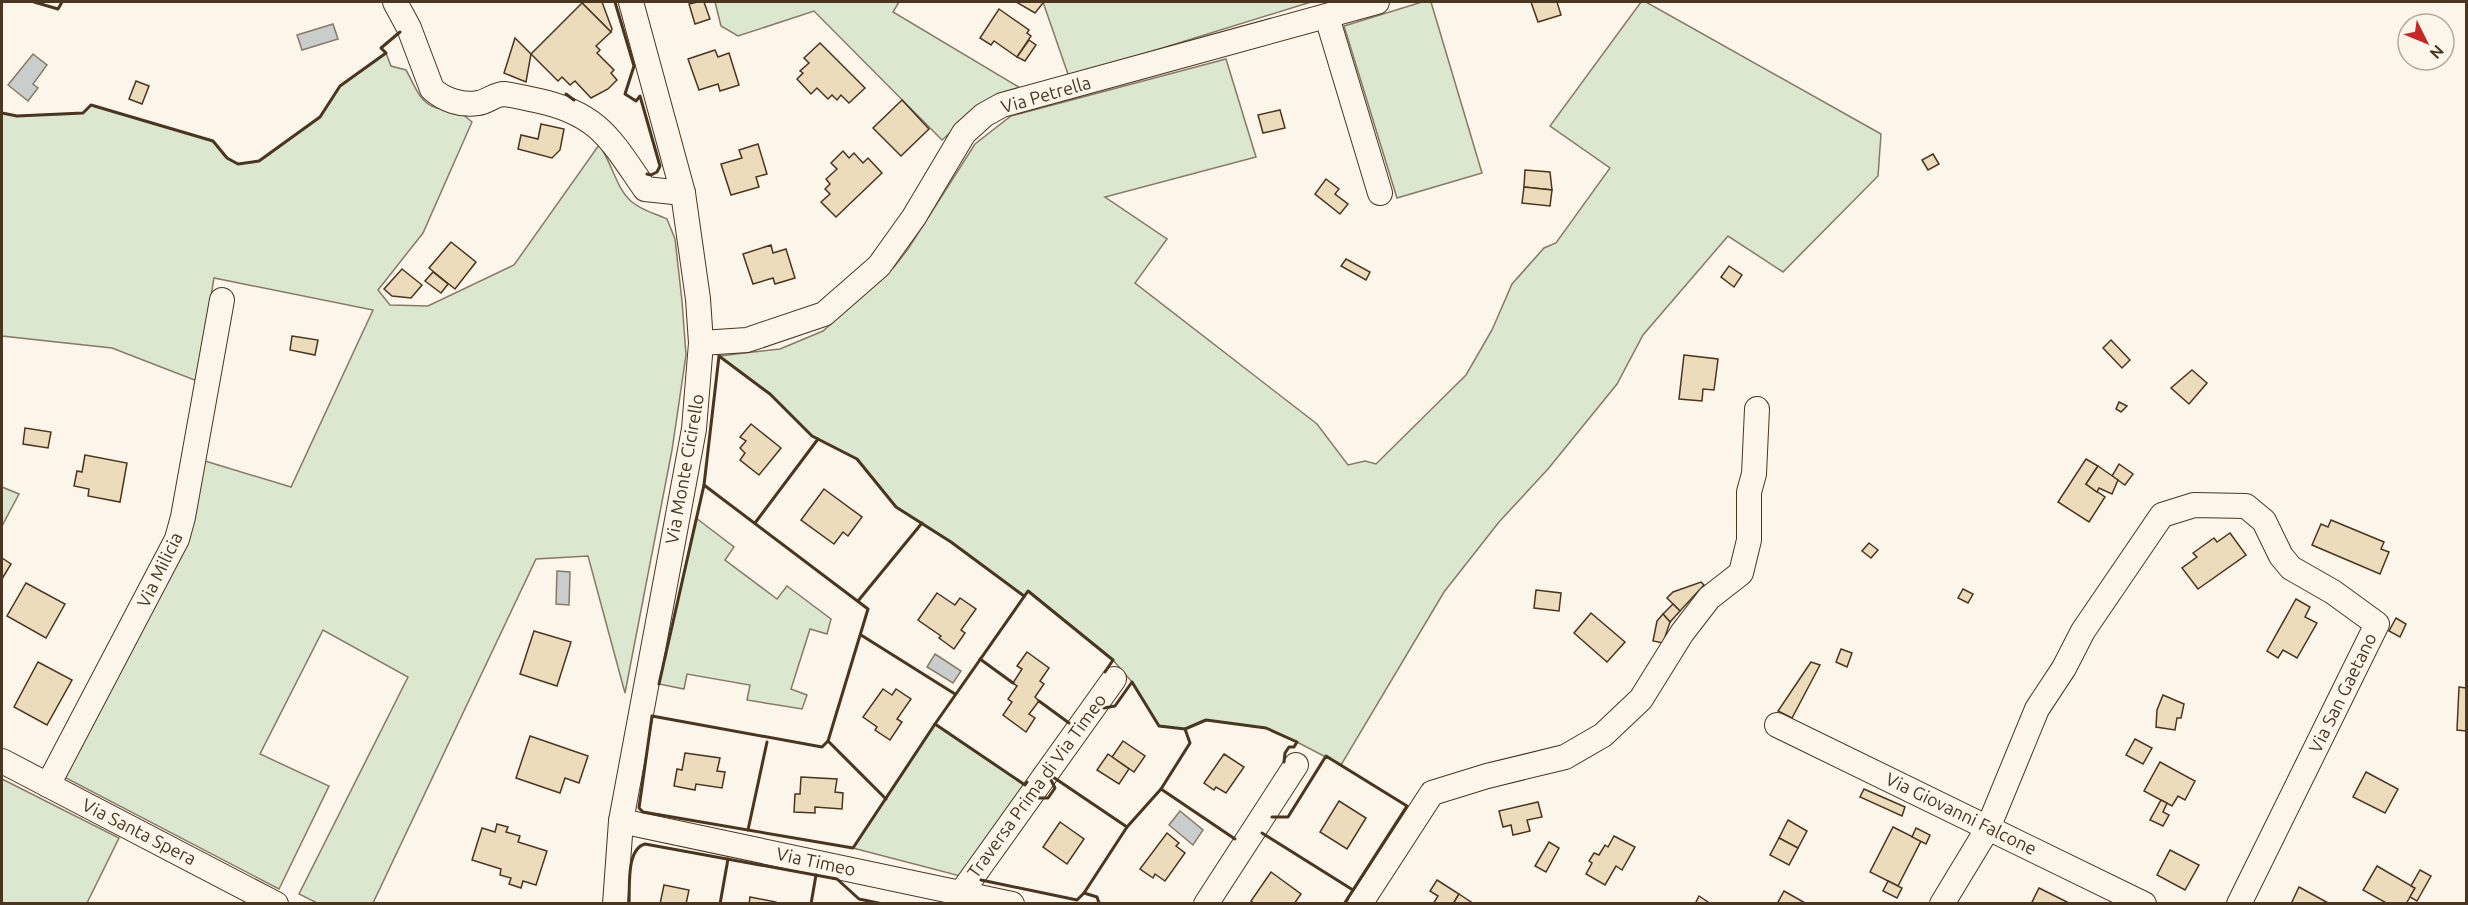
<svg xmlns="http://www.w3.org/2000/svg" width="2468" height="905" font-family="Ubuntu,sans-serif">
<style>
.green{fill:#dce7d0;stroke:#887966;stroke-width:1.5}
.water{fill:#c9cecd;stroke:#887966;stroke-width:1.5}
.building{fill:#ecdcbc;stroke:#4a3520;stroke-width:1.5}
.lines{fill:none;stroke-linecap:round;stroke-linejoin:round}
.minor-casing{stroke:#4a3520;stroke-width:26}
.minor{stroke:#fbf6e9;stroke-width:24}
.wall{stroke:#4a3520;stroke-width:3}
.labels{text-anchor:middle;stroke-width:4.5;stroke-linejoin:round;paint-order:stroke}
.street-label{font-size:18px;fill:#4a3520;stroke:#fbf6e9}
</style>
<rect width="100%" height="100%" fill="#fbf6e9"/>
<g class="green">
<path d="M715,2H899L893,12L1022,89L983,103L942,140L814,11L738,36L721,26Z"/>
<path d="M1043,2H1311L1069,77Z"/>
<path d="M1422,2H1431L1482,173L1397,198L1344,26Z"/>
<path d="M1641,2H1646L1881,134L1878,176L1783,272L1728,236L1643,335L1617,384L1548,469L1499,522L1444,592L1341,765L1297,742L1266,728L1207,720L1185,729L1159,726L1132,682L1113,660L1029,591L1024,596L951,542L896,507L857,459L812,436L770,394L719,356L780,349L823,331L894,267L908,249L975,144L1011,116L1226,59L1256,157L1105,197L1167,239L1135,283L1317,424L1348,465L1365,461L1376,464L1466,375L1492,330L1512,284L1544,248L1556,243L1610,168L1550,126Z"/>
<path d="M386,53L391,66L406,70C413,82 419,101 432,106C449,114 457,107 472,122L423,233L378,290L390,305L428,306L514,265L599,145C612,162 616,189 632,202C641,210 656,214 667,219L675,239L682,301L686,355L672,450L625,693L588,556L536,559L373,903H317L299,894L408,677L323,630L260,754L329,786L279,889L64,777L205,461L291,487L373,310L214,278L197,381L112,348L2,336V113L17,116L83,113L91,105L213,141L227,158L238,164L259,161L320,117L340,86Z"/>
<path d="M2,487L19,494L2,526Z"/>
<path d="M696,518L734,547L725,560L777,599L787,586L831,619L827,634L810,629L791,689L807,695L802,709L747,700L750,685L687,674L684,689L659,684Z"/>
<path d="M935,724L1025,785L960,876L853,848Z"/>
<path d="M2,779L119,838L87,903H2Z"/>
</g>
<g class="water">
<path d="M333,24L338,39L302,50L297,35Z"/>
<path d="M33,54L47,65L33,84L38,88L28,101L8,85Z"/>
<path d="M557,571L570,572L569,605L556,604Z"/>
<path d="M935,654L961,671L953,683L927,667Z"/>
<path d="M1180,811L1203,830L1193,845L1169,825Z"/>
</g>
<g class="building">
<path d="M584,2H602L612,29L611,32L582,3Z"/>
<path d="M698,2H704L710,19L695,24L689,4Z"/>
<path d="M1016,2H1043V3L1035,13Z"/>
<path d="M1531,2H1557L1561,15L1538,22Z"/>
<path d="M582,3L611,32L596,46L600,50L597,53L614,70L611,73L617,80L608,89L591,98L575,81L570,85L562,77L558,81L531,54Z"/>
<path d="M999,9L1029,30L1027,33L1031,36L1017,57L994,41L991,45L980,38Z"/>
<path d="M515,38L531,54L526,82L504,73Z"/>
<path d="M1029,40L1036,45L1025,61L1017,57Z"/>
<path d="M820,43L865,88L849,103L841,95L837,100L832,95L828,99L817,88L811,94L797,79L803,73L800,71L809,63L804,58Z"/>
<path d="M715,50L718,57L729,53L739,85L720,91L718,84L699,90L688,59Z"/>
<path d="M136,81L149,86L142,104L129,99Z"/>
<path d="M902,100L929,129L901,156L873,128Z"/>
<path d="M1280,110L1285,128L1263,133L1258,115Z"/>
<path d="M541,124L564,129L560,150L552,158L518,149L521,135L538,139Z"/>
<path d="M758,144L767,174L756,177L759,187L731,195L721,164L742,158L739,150Z"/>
<path d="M843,151L849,158L854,153L863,163L868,158L882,173L836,217L821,202L830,194L825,189L830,184L826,179L837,169L831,163Z"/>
<path d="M1933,154L1939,164L1928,170L1922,160Z"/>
<path d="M1525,170L1550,172L1552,190L1524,187Z"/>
<path d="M1326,179L1339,189L1335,194L1348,204L1340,214L1315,194Z"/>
<path d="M1524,187L1552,190L1550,206L1522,203Z"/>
<path d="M451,242L476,262L455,289L429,268Z"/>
<path d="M771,245L773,253L786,249L795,278L775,284L773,278L753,284L743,254Z"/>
<path d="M1346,259L1370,272L1366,280L1341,266Z"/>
<path d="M1729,266L1742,275L1734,287L1721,277Z"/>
<path d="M402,269L422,285L411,298L392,296L384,289Z"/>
<path d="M433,272L448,284L441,293L425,281Z"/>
<path d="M292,336L318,340L315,355L290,350Z"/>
<path d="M2111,340L2130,360L2122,368L2103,348Z"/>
<path d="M1684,355L1718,359L1714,390L1703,389L1702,401L1679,399Z"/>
<path d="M2192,370L2207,383L2189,404L2171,388Z"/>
<path d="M2119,402L2127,406L2121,412L2116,409Z"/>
<path d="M751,424L781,448L759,475L740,460L745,453L740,448L746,441L740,437Z"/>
<path d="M25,428L51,432L48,448L23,444Z"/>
<path d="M85,455L127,463L120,502L88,496L89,489L74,486L77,471L82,472Z"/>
<path d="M2086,459L2098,466L2086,484L2105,497L2089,522L2058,502Z"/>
<path d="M2119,464L2133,474L2125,485L2112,476Z"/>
<path d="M2098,466L2118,480L2112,494L2099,488L2097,492L2086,484Z"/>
<path d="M824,489L862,517L848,536L843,532L834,544L801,520Z"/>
<path d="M2331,520L2384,542L2381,549L2389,552L2380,574L2312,545L2321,524L2328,527Z"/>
<path d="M2230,533L2246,555L2198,589L2182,568L2197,557L2193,553L2214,538L2217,542Z"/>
<path d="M1869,543L1878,550L1871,558L1862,551Z"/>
<path d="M2,558L11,564L2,579Z"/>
<path d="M1701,582L1704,585L1680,611L1667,598L1673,592Z"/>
<path d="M26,583L65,604L46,638L7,616Z"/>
<path d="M1963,589L1973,594L1968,603L1958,598Z"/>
<path d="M1536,590L1561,593L1559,611L1534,608Z"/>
<path d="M937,593L955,605L960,598L976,609L961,630L965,633L954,649L939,638L941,636L918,620Z"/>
<path d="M2296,599L2310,607L2305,617L2317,623L2297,658L2283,650L2278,658L2267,651Z"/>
<path d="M1673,604L1680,611L1670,622L1663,614Z"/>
<path d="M1591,613L1625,642L1607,662L1574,633Z"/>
<path d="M1663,614L1670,622L1663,643L1653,641L1657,621Z"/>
<path d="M2396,618L2406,624L2400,637L2389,631Z"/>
<path d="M534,631L571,642L557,686L520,674Z"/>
<path d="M1841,649L1852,653L1847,667L1836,662Z"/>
<path d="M1027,652L1049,668L1040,681L1044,684L1035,697L1039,701L1029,714L1035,718L1026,732L1003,715L1012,702L1008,699L1017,686L1013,683L1022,669L1017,666Z"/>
<path d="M38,662L72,680L47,725L14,707Z"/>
<path d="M1811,662L1820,665L1792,718L1778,711Z"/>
<path d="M2459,687L2466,688V731L2457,730Z"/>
<path d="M883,689L892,695L896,689L911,699L897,719L902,722L890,740L875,730L877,727L863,717Z"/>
<path d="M2163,695L2184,704L2181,718H2177L2175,730L2156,727L2157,710Z"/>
<path d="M530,736L588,756L579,783L565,778L560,793L516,778Z"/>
<path d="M2135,739L2152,748L2143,764L2126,755Z"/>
<path d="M1123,741L1145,756L1134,772L1112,757Z"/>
<path d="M685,753L720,758L717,771L725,772L722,788L696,784L695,790L674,786L677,769L682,770Z"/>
<path d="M1108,754L1129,769L1119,784L1097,770Z"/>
<path d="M1224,754L1244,767L1226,793L1216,787L1214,790L1204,783Z"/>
<path d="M2160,762L2195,781L2185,800L2178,796L2172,806L2144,791Z"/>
<path d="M2366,772L2398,789L2385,813L2353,797Z"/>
<path d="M801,777L837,779L835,792L843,793L842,809L815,807V813L794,812L795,794H800Z"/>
<path d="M1864,789L1905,807L1902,816L1860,797Z"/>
<path d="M2161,800L2167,803L2163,812L2169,815L2163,826L2150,820Z"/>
<path d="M1339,801L1366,818L1347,849L1320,832Z"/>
<path d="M1538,802L1542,817L1527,820L1530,831L1513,835L1511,825L1503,827L1499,811Z"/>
<path d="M1788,820L1807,831L1798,848L1779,838Z"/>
<path d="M1060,822L1084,839L1067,864L1043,847Z"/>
<path d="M497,824L508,827L506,832L520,836L518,842L547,851L536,885L523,881L521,888L509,884L511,878L500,875L501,869L472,860L482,828L495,832Z"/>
<path d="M1893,827L1921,841L1898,886L1870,872Z"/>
<path d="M1916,828L1930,835L1926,844L1912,837Z"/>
<path d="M1167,833L1179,843L1176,846L1185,853L1165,881L1155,874L1153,878L1140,869Z"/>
<path d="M1614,836L1635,847L1622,870L1616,866L1605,885L1586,874L1592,863L1589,861L1594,853L1599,855L1605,845L1608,847Z"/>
<path d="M1779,838L1798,848L1789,865L1770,855Z"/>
<path d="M1549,842L1559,848L1546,872L1535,866Z"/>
<path d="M2170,850L2199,865L2185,890L2157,875Z"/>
<path d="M2377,866L2415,888L2406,904H2388L2363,890Z"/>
<path d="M2420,870L2431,876L2417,901L2410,897L2415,888L2411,886Z"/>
<path d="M1271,872L1301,894L1294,904H1255L1251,901Z"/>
<path d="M1437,880L1459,894L1453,904H1433L1438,896L1430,891Z"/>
<path d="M1888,881L1902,888L1897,898L1883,891Z"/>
<path d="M664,885L689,890L686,904H660Z"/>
<path d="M2299,887L2330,904H2291Z"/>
<path d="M2039,888L2069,903L2068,904H2031Z"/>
<path d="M1784,891L1807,904H1777Z"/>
<path d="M1459,894L1474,904H1453Z"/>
<path d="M1699,896L1711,904H1695Z"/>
<path d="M750,897L776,902V904H749Z"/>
</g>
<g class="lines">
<defs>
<g id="minor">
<path d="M395,2L409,28L432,89C444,100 462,106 478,103C487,102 495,94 504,94C514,95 525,98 535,100C599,113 611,140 645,189L683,193"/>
<path d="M1327,17L1380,193"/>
<path d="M701,343L747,340L824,314L879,266L914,217L964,133L984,115L1002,105L1377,2"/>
<path d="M1777,725L2144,904"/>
<path d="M2,761L276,904"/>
<path d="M48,785L177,539L183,517L222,300"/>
<path d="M621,821L1012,904"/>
<path d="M961,893L1114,679"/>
<path d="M615,904L621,821L694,429L701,343L698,299L683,193L631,2"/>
<path d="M1206,904L1296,765"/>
<path d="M1360,904L1432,793L1487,776L1565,757L1603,735L1641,699L1682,633L1709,598L1741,573L1749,540V492L1754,474L1757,409"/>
<path d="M1942,904L1988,828L2037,709L2064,668L2083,631L2162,515L2194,505L2246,506L2264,521L2281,556L2291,568L2333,592L2377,624L2239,904"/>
</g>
</defs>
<use href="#minor" class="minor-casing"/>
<use href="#minor" class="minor"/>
<g class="wall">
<path d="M34,2L58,9L62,2"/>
<path d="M615,2L634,66L625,94L636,101L640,96L660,166L657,172L651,175L647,174"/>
<path d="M566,94L574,100"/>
<path d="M2,113L17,116L83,113L91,105L213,141L227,158L238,164L259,161L320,117L340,86L386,53L381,48L400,32"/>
<path d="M704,485L868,609L828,741L822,747L652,716L639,808L643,812L853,848L935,724L1028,591L1113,660L1105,672"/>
<path d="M755,523L818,439"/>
<path d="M858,601L922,523"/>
<path d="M861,635L955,694"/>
<path d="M980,659L1013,683"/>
<path d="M659,684L704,485L719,356L770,394L812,436L857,459L896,507L951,542L1024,596"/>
<path d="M1039,701L1069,723"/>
<path d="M1104,708L1115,706L1132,682L1159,726L1185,729L1206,720L1266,728L1297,742L1294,747H1289L1285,753L1284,762"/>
<path d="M935,724L1025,785L1027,782"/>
<path d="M828,741L886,799"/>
<path d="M1053,777L1127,827"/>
<path d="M1161,789L1235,839"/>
<path d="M1039,798H1048L1055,788L1051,780"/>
<path d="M1272,817H1288L1326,756L1407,806L1344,904"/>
<path d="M748,830L767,742"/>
<path d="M1262,833L1353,890"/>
<path d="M981,880L1077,900L1084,893L1097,897L1099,903L1104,904"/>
<path d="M1084,893L1127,827L1161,789L1190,743L1185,729"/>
<path d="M629,904C630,887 626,849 645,844L837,879L859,899L883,904"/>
<path d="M720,904L728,859"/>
<path d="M811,904L816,875"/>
</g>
</g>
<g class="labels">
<g class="street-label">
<text transform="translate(1046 95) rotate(-16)" y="6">Via Petrella</text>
<text transform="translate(685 469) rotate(-80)" y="6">Via Monte Cicirello</text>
<text transform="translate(160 570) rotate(-64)" y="6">Via Milicia</text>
<text transform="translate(2343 693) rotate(-64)" y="6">Via San Gaetano</text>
<text transform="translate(1037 786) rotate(-54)" y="6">Traversa Prima di Via Timeo</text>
<text transform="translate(1961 814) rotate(26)" y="6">Via Giovanni Falcone</text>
<text transform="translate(139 832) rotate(27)" y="6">Via Santa Spera</text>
<text transform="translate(816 862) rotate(12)" y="6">Via Timeo</text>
</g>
</g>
<rect width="2468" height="905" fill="none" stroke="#4a3520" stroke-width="6"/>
<g transform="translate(2426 42) rotate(133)"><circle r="28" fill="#fbf6e9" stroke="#b4a999" stroke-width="1.5"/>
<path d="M0-4.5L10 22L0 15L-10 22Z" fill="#c62828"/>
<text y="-9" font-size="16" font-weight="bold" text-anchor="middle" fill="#4a3520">N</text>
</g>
</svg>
